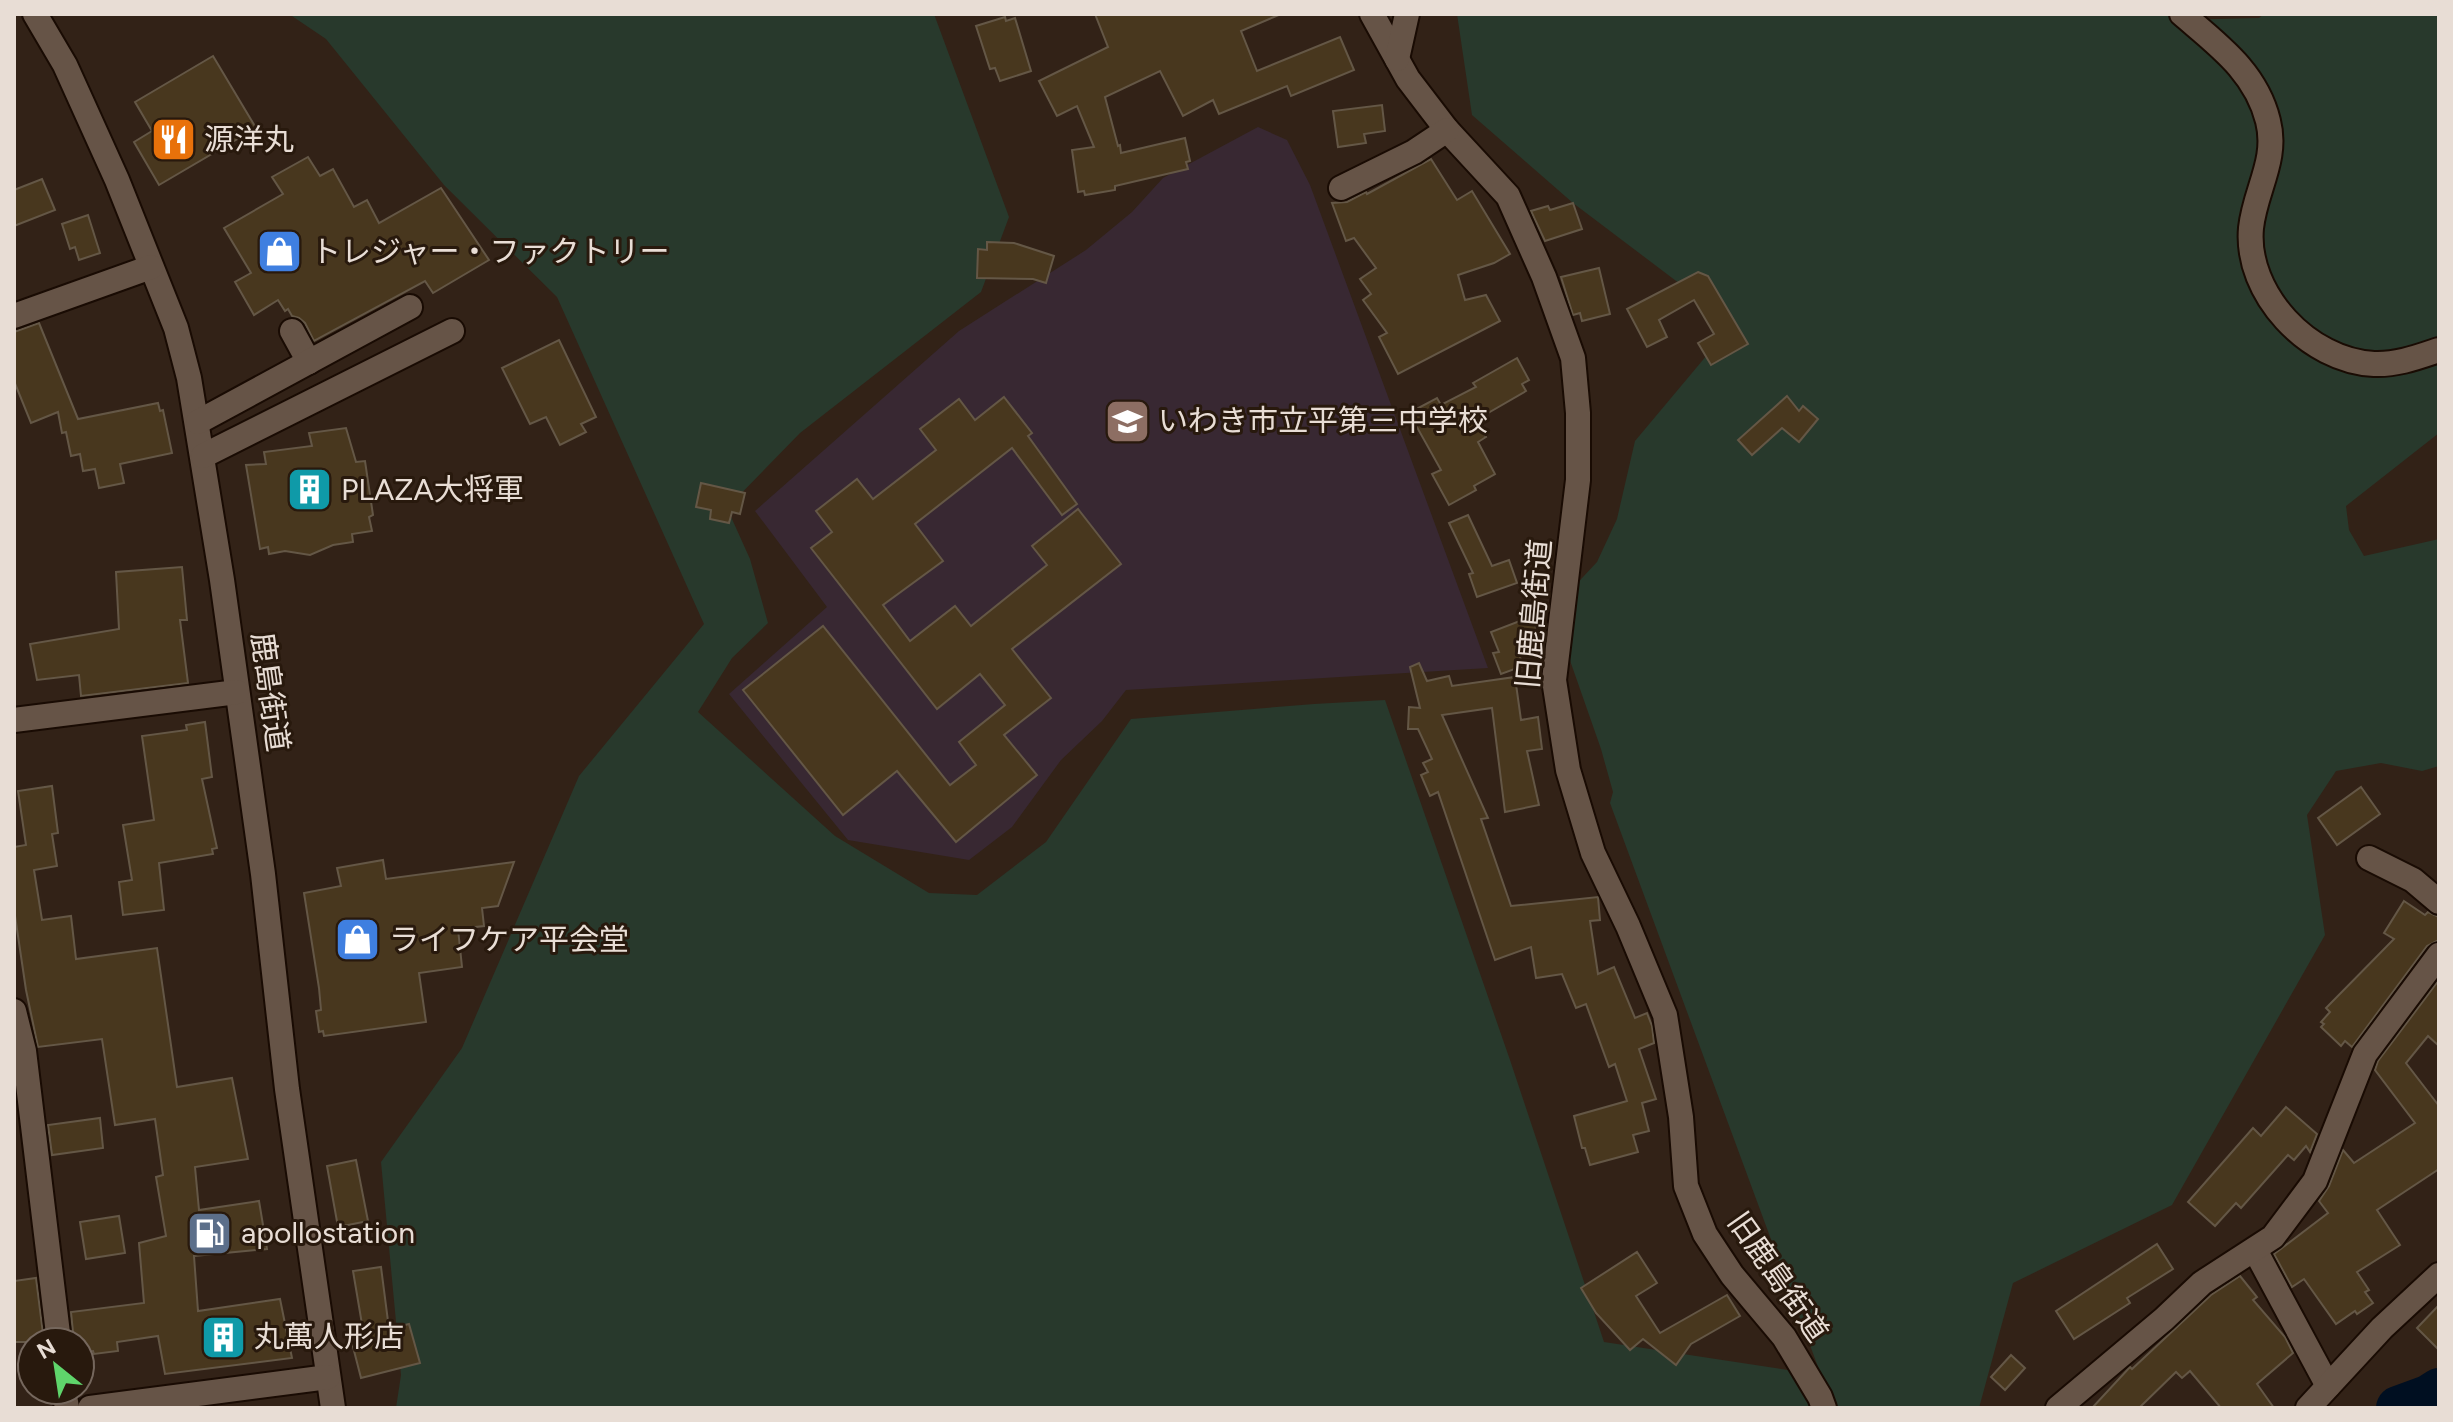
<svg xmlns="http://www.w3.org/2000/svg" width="2453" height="1422" font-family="Figtree,'Noto Sans JP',sans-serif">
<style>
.education{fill:#382832}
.green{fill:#28392c}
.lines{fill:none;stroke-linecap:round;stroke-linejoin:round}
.river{stroke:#000f21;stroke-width:44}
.building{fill:#48371e;stroke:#645746;stroke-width:2}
.minor-casing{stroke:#190b03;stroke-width:28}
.minor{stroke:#665447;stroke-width:24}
.labels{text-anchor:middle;stroke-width:6;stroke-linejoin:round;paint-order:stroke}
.poi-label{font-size:30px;fill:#e8ddd5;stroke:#28190d;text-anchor:start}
.street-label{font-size:30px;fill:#e8ddd5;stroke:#28190d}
</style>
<rect width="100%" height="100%" fill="#322217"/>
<path class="education" d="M1258,127L1287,140L1310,185L1488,668L1126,690L1102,721L1061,760L1012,827L969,860L848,840L729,694L827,607L755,511L959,331L1086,250L1132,212L1163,178Z"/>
<path class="green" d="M289,14H934L1009,217L981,292L800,433L727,508L750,559L768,623L732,658L698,712L835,836L929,893L977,895L1046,842L1131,719L1314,704L1385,700L1510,1060L1604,1342L1821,1375L1610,803L1613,792L1601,749L1559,629L1569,592L1597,562L1617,519L1635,441L1733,324L1573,203L1472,115L1457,14H2164L2176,20L2259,18L2264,14H2439V433L2346,506L2349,530L2364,556L2439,539V766L2422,771L2381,763L2336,771L2307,815L2325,935L2172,1205L2013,1283L1979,1408H396L401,1375L381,1162L462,1048L579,776L704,624L557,297L444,185L326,39Z"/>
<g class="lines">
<path class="river" d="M2398,1408L2428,1397L2439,1390"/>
</g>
<g class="building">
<path d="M1095,14H1281L1241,31L1257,71L1340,37L1354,70L1291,96L1287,86L1219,114L1213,100L1183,116L1160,71L1105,97L1118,146L1120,145L1121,153L1185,138L1190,161L1186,162L1188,169L1115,186V190L1085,195L1084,191L1078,192L1072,150L1094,147L1077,106L1057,116L1039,81L1108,47Z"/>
<path d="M1005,17L1006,21L1015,18L1031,71L1000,81L995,68L990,69L976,26Z"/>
<path d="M213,56L256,128L159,185L134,142L152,131L135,102Z"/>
<path d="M1382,105L1385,131L1364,134L1366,143L1338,147L1333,111Z"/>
<path d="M308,157L320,176L333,169L354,207L367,200L379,223L441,188L489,260L433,293L425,281L314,341L305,323L299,318L292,316L288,309L285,311L278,300L254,315L235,282L251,273L224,228L283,194L272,177Z"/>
<path d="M1431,159L1457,200L1472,191L1510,254L1494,263L1458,275L1465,300L1486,295L1500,321L1398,374L1379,337L1387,333L1363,300L1371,294L1360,279L1376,268L1354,238L1346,241L1332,203L1347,202L1366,192L1367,194Z"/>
<path d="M42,179L55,210L14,226V190Z"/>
<path d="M1573,203L1582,229L1545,241L1531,211L1548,206L1550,210Z"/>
<path d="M88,215L100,253L79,260L75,247L70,249L62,224Z"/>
<path d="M987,242L1014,243L1054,256L1046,283L1033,279L977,278L978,249L987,250Z"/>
<path d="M1599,268L1610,314L1582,321L1580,313L1573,315L1561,277Z"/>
<path d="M1698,272L1708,276L1748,344L1711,365L1698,343L1714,334L1694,300L1659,320L1667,337L1647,347L1627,309Z"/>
<path d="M39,323L78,419L158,403L160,411L163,410L172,453L120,464L124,483L99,488L95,469L83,471L80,454L71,456L66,432L62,433L58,412L31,423L14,381V332Z"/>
<path d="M559,340L596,417L581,424L586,432L560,445L546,417L530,424L502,368Z"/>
<path d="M1517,358L1529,380L1522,384L1526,391L1476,420L1486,437L1478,442L1495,474L1474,486L1476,490L1449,505L1432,474L1441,470L1409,413L1437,398L1441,405L1476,387L1473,383Z"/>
<path d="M1787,396L1799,411L1803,406L1818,419L1799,442L1782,428L1752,455L1738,440Z"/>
<path d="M1004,397L1032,433L1028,436L1077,504L1062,515L1012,448L915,524L943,561L883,605L910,641L955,606L971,626L1047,565L1032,546L1078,509L1121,564L1012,649L1051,698L1004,735L1037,775L956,842L897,771L843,815L743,690L823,626L950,785L976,765L959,742L1005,705L980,674L937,709L811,548L832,532L816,511L857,479L873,499L936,450L920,429L959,399L975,420Z"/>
<path d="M346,428L356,462L365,461L373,515L369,517L372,531L352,534L353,542L333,545L310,555L285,551L269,554L268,547L260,549L246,465L266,464L264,452L312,446L309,433Z"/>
<path d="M701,483L745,493L740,514L732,512L729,523L710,519L711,510L696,507Z"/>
<path d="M1468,515L1492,566L1509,560L1517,583L1477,597L1469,574L1473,573L1449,523Z"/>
<path d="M182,567L187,620H180L188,683L81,696L79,675L37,680L30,644L119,629L116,572Z"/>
<path d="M1525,619H1533L1542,646L1519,654L1523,666L1501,674L1493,653L1499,652L1491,632Z"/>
<path d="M1419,663L1427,681L1449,676L1452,686L1515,677L1521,720L1538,717L1542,749L1527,751L1539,805L1505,812L1492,708L1442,715L1488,818L1481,819L1511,906L1598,897L1600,920L1590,921L1598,974L1614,967L1635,1018L1647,1013L1652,1026L1654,1043L1639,1049L1656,1099L1642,1103L1649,1131L1633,1135L1638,1152L1590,1165L1585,1148H1582L1574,1116L1627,1101L1615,1064L1609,1067L1586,1004L1576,1008L1562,974L1536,978L1531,947L1495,960L1438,792L1430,796L1421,775L1428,772L1423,763L1432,759L1418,729H1408L1409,707L1420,708L1410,667Z"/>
<path d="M205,722L212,777L202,779L217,848L212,849L213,854L159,863L164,910L123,915L119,882L132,880L123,825L154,820L142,736L187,730L186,725Z"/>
<path d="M52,786L58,833L52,834L57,866L34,870L42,920L71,916L76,959L157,948L177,1087L232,1078L248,1159L195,1167L199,1210L259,1201L267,1249L194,1256L198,1311L280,1299L292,1358L165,1374L158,1336L117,1342L118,1351L94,1354L93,1351L80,1353V1342H74L71,1312L144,1303L139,1243L166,1236L156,1177L163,1175L155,1119L115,1125L102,1039L38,1047L26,990L14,909V847L26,845L18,791Z"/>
<path d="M2361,787L2380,814L2337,845L2318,818Z"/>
<path d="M383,860L386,879L514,862L498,906L482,908L484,926L458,929L462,967L419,973L426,1022L324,1036L323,1031L319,1032L316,1011L321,1010L319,988L304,893L341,886L337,868Z"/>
<path d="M2404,901L2425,915L2428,912L2439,917V940L2427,946L2352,1047L2345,1041L2341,1046L2321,1027L2324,1024L2321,1022L2330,1012L2326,1008L2394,939L2384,933Z"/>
<path d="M2439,980V1046L2428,1036L2406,1063L2439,1106V1169L2377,1210L2400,1245L2357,1272L2369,1290L2365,1292L2373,1303L2357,1314L2355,1311L2336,1324L2304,1279L2292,1287L2274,1254L2328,1213L2319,1201L2329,1186L2343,1150L2354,1163L2415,1123L2375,1070L2378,1061Z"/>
<path d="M2286,1107L2317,1134L2310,1152L2306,1146L2294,1160L2288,1155L2241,1208L2236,1203L2215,1226L2188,1202L2253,1128L2261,1136Z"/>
<path d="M100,1118L103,1148L52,1155L48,1125Z"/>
<path d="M356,1160L368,1221L338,1227L327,1166Z"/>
<path d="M119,1216L125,1253L86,1259L80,1222Z"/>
<path d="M2157,1244L2173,1269L2127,1298L2130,1303L2074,1339L2056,1311Z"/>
<path d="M1637,1252L1657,1283L1636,1296L1660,1333L1727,1295L1740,1316L1691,1344L1676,1365L1643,1339L1630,1350L1596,1313L1581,1288Z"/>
<path d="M381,1267L389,1329L409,1324L420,1363L361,1378L351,1339L364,1336L353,1271Z"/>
<path d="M2240,1276L2257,1297L2253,1300L2285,1337L2293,1353L2257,1384L2274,1408H2221L2190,1371L2182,1378L2176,1372L2139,1408H2092L2130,1367L2132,1369L2211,1295Z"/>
<path d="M36,1278L44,1342H14V1281Z"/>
<path d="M2439,1305V1350L2417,1328Z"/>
<path d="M2011,1355L2025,1368L2005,1390L1991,1377Z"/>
</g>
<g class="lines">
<defs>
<g id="minor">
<path d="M35,14L65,65L117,180L176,328L189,378L222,580L263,874L287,1089L333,1408"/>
<path d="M1372,14L1408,79L1447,130L1508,196L1544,277L1573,358L1578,413V480L1554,680L1568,770L1593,853L1628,926L1665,1015L1681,1117L1686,1186L1705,1234L1732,1275L1784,1337L1820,1397L1824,1408"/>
<path d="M2182,14C2218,45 2256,72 2268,121C2278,160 2255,190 2251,228C2245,294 2309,361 2374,364C2397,365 2418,357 2439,350"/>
<path d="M1397,59L1407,14"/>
<path d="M1341,188L1414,152L1447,130"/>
<path d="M14,316L151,267"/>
<path d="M292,331L309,362"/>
<path d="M198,422L410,307"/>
<path d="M203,456L452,331"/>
<path d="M14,720L237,692"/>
<path d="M2369,858L2413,880L2439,902"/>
<path d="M14,1011L24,1051L59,1342"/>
<path d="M2255,1250L2328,1386"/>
<path d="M64,1390L67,1408"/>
<path d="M90,1408L328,1377"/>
<path d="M2058,1408L2164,1319L2202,1283L2273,1237L2315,1181L2365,1054L2439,955"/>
<path d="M2308,1408L2382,1328L2439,1275"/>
</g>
</defs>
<use href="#minor" class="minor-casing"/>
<use href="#minor" class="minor"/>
</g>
<defs>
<symbol id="restaurant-square" viewBox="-11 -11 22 22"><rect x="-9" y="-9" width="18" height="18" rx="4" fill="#e8710a" stroke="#28190d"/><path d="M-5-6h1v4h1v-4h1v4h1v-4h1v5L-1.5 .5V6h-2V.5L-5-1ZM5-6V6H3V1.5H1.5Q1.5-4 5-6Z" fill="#fff"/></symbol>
<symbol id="shop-square" viewBox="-11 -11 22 22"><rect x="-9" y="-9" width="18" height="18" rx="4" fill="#3f7fe0" stroke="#28190d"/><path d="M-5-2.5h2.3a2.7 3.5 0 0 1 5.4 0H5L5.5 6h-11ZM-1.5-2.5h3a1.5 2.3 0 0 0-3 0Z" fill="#fff"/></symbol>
<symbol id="school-square" viewBox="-11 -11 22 22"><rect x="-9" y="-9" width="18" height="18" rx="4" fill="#8d6e63" stroke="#28190d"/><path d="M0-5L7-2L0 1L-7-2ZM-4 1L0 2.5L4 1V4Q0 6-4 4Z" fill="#fff"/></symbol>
<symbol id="building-square" viewBox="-11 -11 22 22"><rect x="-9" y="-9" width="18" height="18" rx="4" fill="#0f9aa8" stroke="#28190d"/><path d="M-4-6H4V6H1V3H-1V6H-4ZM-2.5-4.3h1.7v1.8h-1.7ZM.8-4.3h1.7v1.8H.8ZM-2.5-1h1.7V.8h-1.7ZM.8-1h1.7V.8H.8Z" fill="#fff"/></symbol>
<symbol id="fuel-square" viewBox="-11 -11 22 22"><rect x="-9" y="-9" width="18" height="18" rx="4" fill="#5c6f8a" stroke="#28190d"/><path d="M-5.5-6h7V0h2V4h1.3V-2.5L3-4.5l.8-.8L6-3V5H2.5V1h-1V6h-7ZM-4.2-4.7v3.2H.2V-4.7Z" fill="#fff"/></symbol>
</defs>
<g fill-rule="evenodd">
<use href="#restaurant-square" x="148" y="114" width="51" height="51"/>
<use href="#shop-square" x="254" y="226" width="51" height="51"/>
<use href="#school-square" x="1102" y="396" width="51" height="51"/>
<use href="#building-square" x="284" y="464" width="51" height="51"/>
<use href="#shop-square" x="332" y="914" width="51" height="51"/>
<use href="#fuel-square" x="184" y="1208" width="51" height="51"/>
<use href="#building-square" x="198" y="1312" width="51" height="51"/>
</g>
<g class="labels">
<g class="poi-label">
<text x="204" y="150">源洋丸</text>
<text x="311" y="262">トレジャー・ファクトリー</text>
<text x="1158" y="431">いわき市立平第三中学校</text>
<text x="341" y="500">PLAZA大将軍</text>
<text x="389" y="950">ライフケア平会堂</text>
<text x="241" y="1243">apollostation</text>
<text x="254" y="1347">丸萬人形店</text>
</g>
<g class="street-label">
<text transform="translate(1534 614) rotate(-85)" y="10">旧鹿島街道</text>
<text transform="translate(270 692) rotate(82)" y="10">鹿島街道</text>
<text transform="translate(1778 1277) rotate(55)" y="10">旧鹿島街道</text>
</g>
</g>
<rect width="2453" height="1422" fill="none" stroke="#e8ddd5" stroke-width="32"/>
<g transform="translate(56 1366) rotate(330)"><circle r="38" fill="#28190d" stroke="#75675d" stroke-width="2"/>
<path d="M0-6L14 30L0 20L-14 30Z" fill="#5fd56b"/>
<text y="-12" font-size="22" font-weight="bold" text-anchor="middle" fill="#e8ddd5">N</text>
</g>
</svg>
